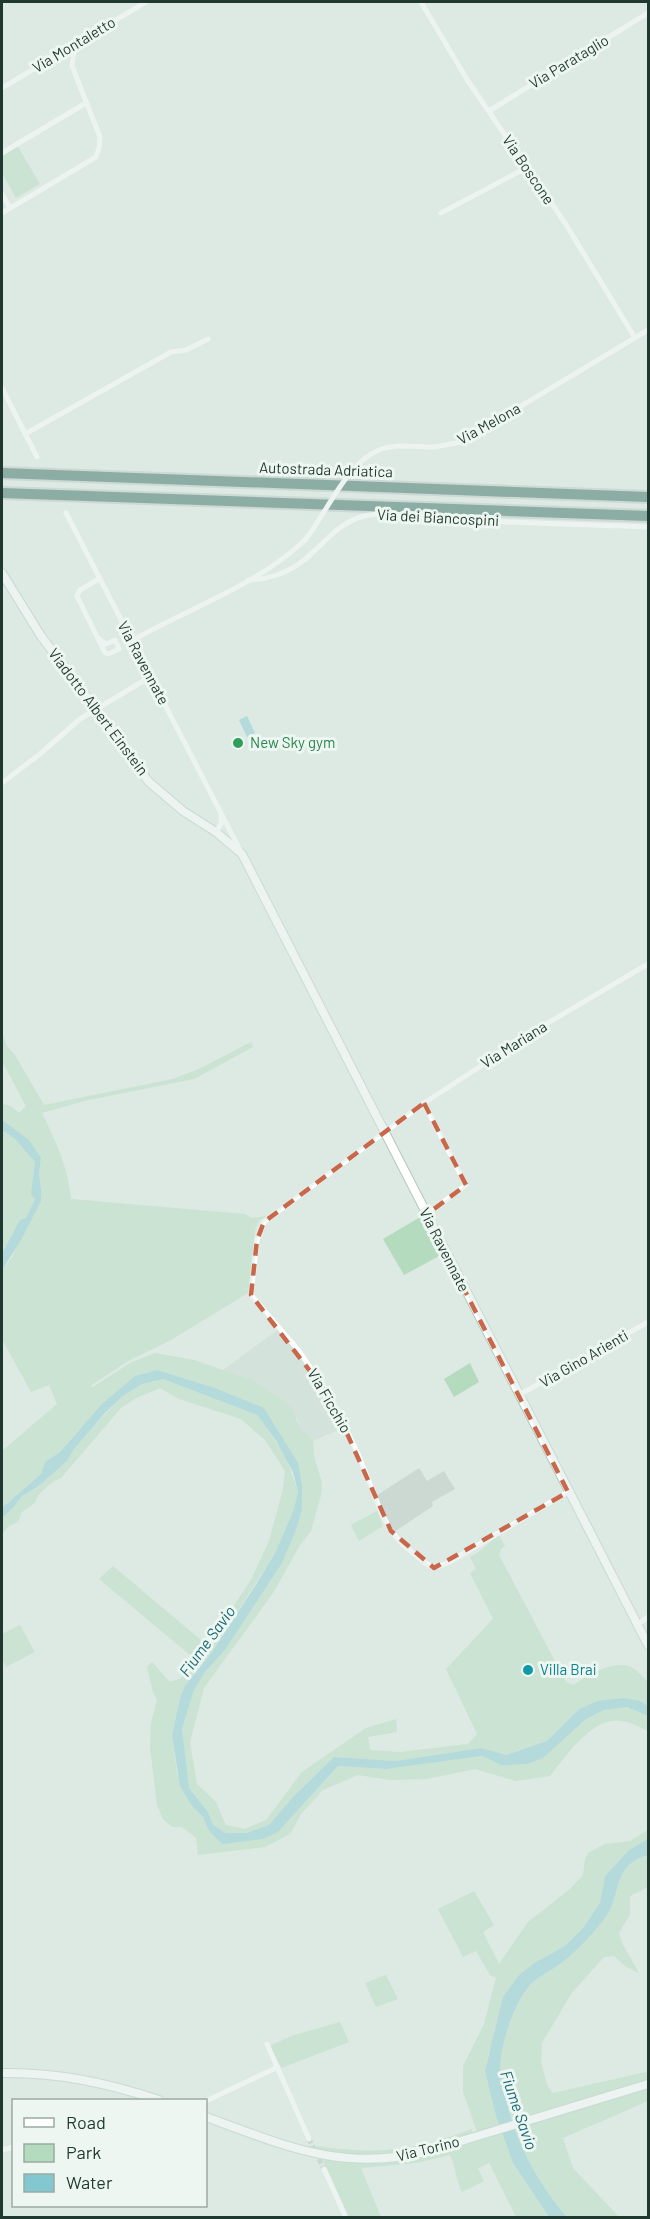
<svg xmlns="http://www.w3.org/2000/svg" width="650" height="2219" font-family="Barlow,sans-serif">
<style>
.built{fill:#cbd9d2}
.green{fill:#b5dbbe}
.water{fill:#83c7d0}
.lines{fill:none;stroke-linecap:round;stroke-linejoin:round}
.street-tunnel{stroke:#b7c6bf;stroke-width:5;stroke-dasharray:5 2.5;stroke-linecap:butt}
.secondary-casing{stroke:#b0c9bf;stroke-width:10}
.highway-casing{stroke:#bcc3c1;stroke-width:14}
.street{stroke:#fff;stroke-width:5}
.secondary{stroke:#fff;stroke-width:8}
.highway{stroke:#2a6557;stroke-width:10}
.street-bridge{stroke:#fff;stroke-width:5}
.marked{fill:none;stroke:#c9674a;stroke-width:4.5;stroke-dasharray:12 8;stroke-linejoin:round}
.leisure-dot{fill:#2e9e5b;stroke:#edf6f1;stroke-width:2}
.culture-dot{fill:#0f9aa8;stroke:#edf6f1;stroke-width:2}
.labels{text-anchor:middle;stroke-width:6;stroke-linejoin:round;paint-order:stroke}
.street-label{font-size:15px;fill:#1f3830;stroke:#edf6f1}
.leisure-label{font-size:15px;fill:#27864d;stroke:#edf6f1;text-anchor:start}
.culture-label{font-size:15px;fill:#0d838f;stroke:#edf6f1;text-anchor:start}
.water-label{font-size:16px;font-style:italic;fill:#196874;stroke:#edf6f1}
</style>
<rect width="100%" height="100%" fill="#dde9e3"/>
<g class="built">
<path d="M279,1329L314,1372L345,1427L313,1441L301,1430L297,1418L223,1370Z"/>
<path d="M419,1468L427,1481L444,1471L455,1489L432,1502L433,1506L394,1532L376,1496Z"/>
</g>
<g class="green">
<path d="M17,145L40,184L16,198L2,173V154Z"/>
<path d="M2,1033L7,1046L15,1055L44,1105L173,1079L201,1068L251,1042L253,1047L194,1079L84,1101L42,1113C56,1142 68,1167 71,1199L245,1214L252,1218L266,1216L259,1221L255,1230L248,1293L171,1340L128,1361L90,1386L93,1387L130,1363L155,1353L194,1360L252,1380L279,1397L291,1407L301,1430L313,1441L314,1456L322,1483L321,1495L311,1531L300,1545L273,1593L204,1688L190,1742L197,1784L216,1802L226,1825L245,1829L266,1820L302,1772L366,1728L396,1719L397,1732L368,1737L370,1750L400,1752L468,1744L477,1734L446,1669L493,1619L470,1573L476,1569L470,1557C483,1551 488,1542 499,1535L505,1546L501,1549L499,1555L566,1682L573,1685C588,1676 610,1661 629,1666C635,1668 643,1677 648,1682V1706L640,1701L579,1709L547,1741L505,1755L481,1748L396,1761L334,1757L293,1797L269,1826L247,1833H226L213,1825L208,1812L189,1788L186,1779L182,1729L194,1690L205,1672L225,1650L282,1563L296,1530L302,1510V1485L285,1443L274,1424L235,1398L212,1387L157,1370L135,1376L77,1432L60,1452L45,1462L41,1474L2,1508V1451L57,1404L49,1385L31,1392L2,1339V1270L12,1257L41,1189L39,1174L41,1158L36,1151L2,1120V1104L11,1106L19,1113L26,1106L2,1061Z"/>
<path d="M2,1130L15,1139L35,1162V1199L26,1218L2,1254Z"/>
<path d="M422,1216L441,1255L404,1275L383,1239Z"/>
<path d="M470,1363L479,1382L454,1397L444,1379Z"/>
<path d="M163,1379L257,1415L286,1456L298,1492L293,1512L275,1553L212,1652L194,1673L180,1698L172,1734L177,1773L192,1806L203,1817L209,1831L222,1844L278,1832L338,1766L386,1769L482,1756L501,1765L543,1758L586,1719L604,1710L627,1707L648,1716V1731C640,1727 631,1722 622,1721C593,1715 565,1757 550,1776L516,1781L475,1769L427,1779L390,1780L358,1775L323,1790L301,1814L290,1834L265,1847L198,1855L196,1838L182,1827H172L163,1819L157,1805L150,1747L151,1723L157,1700L153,1692L147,1667L152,1662L169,1681C184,1681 188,1671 196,1660L99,1579L113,1566L207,1645L251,1580L269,1541L283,1489L285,1471L265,1440L241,1419L179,1399L160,1388L134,1399L121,1408L61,1478C52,1481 41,1491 36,1499V1502L22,1512L18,1522L9,1526L2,1534V1518L13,1508L22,1496L40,1485L67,1461L74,1449L89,1431L124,1395L142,1384Z"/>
<path d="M377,1511L383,1526L359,1541L351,1525Z"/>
<path d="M20,1625L35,1652L6,1667L2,1658V1634Z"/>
<path d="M648,1830V1839L629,1850L605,1876L600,1903L583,1928L565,1946L534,1963L519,1975L489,2053L485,2071L496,2116L513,2163L549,2217H516L489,2163L478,2168L484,2181L462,2192C456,2180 456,2168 450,2155L416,2163L361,2168L381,2217H349L322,2158C385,2167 420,2158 480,2140L463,2092V2066L484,2024L496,1978L490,1975L476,1951L463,1957L438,1909L474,1891L494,1925L483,1932L499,1964L528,1922L570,1889L583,1875L585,1860L588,1853L605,1844L630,1841Z"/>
<path d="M648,1855V1887L630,1896V1914L619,1933L623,1945L639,1973L626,1967L614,1956L604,1957L571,1994L542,2043L541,2062L548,2087L553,2093L646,2072L648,2079V2101L563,2138L573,2168L619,2217H567C536,2181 512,2136 504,2088C503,2081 500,2072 500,2065C502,2040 514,2004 530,1985C538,1976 551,1971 560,1964C575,1953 590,1937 602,1922C623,1899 610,1865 648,1855Z"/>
<path d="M386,1975L398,1999L376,2007L365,1983Z"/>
<path d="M340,2022L349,2042L281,2068L270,2046L291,2036Z"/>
<path d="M472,2129V2134C434,2145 397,2157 356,2156C344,2155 331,2152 318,2151L316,2146C378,2155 413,2151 472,2129Z"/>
</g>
<g class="water">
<path d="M247,716L255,733L247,737L239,720Z"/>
<path d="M2,1120L29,1140L41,1158L39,1174L41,1189V1201L21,1240L2,1270V1254L20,1220L26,1218L35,1199L31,1194L35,1162L15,1139L2,1130Z"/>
<path d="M157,1370L212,1387L264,1408L298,1463L302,1485V1510L296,1530L282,1563L225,1650L205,1672L194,1690L182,1729L189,1788L208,1812L213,1825L226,1833H247L269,1825L293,1797L334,1757L396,1761L481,1748L506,1755L547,1741L579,1709L598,1701L623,1698L640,1701L648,1706V1716L627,1707L604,1710L586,1719L543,1758L527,1764L501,1765L482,1756L386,1769L338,1766L278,1832L263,1839L222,1844L209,1831L203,1817L192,1806L180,1786L172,1735L180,1698L185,1686L212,1652L257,1583L275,1553L293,1512L298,1492L293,1472L277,1442L257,1415L163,1379L142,1384L124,1395L104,1414L74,1449L67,1461L40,1485L22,1496L13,1508L2,1518V1508L41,1474L45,1462L60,1452L102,1404L135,1376Z"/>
<path d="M648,1839V1855C610,1865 623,1899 602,1922C590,1937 575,1953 560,1964C551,1971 538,1976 530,1985C514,2004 502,2040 500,2065C500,2072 503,2081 504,2088C512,2136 536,2181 567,2217H549L513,2163L496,2116L485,2071L503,1997L519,1975L534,1963L565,1946L583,1928L600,1903L605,1876L629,1850Z"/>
</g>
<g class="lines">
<path class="street-tunnel" d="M309,2139L324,2169"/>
<defs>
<g id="secondary">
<path d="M2,573L41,636L90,701L119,744L149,782L183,811L216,832L242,854L648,1645"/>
<path d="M2,2073C57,2072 107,2083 159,2100"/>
<path d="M206,2117C283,2145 341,2172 425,2152L648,2084"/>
</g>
<g id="highway">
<path d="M2,473L648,497"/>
<path d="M2,493L648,516"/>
</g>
</defs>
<use href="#secondary" class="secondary-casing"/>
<use href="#highway" class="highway-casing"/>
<g class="street">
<path d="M421,2L468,81L565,223L635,338"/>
<path d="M2,88L146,2"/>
<path d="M489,111L648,13"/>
<path d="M2,153L86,103"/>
<path d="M2,194L10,208"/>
<path d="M2,213L96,157L99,148L100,137L72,66L74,51L82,41"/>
<path d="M441,213L526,168"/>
<path d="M2,388L37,457"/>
<path d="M25,434L171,352L186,350L208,339"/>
<path d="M435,447L461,442L648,330"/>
<path d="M66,513L240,850"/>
<path d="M248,580C266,580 288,573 303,561C324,544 341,519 369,515C399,511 431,518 461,520C523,523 586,525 648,527"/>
<path d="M98,638L106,644L115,640L119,649L108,654L105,653L77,596L80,590L99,579"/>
<path d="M131,641C187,609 258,585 305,540"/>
<path d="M2,783L40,754L80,719L150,677"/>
<path d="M216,832L221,824V814"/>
<path d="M424,1103L466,1185L426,1215"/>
<path d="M519,1395L648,1322"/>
<path d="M568,1492L448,1563L434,1568L425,1563L402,1544L391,1531L381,1512L358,1454L331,1398L299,1351L251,1295L257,1240L264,1222L424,1103L536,1030L648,964"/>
<path d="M637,1625L648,1617"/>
<path d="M267,2044L309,2139"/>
<path d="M206,2101L278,2067"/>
<path d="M2,2150L14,2147"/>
<path d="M324,2169L346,2218"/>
</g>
<use href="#secondary" class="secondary"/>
<use href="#highway" class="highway"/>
<path class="street-bridge" d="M305,540C327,513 346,463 379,450C396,443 417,447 435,447"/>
</g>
<path d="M0 0H650V2219H0ZM424,1103L466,1185L426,1215L568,1492L434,1568L391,1531L331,1398L251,1295L257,1240L264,1222Z" fill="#dde9e3" fill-opacity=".55" fill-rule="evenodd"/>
<path class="marked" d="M424,1103L466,1185L426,1215L568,1492L434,1568L391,1531L331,1398L251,1295L257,1240L264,1222Z"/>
<circle class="leisure-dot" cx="238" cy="743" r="6"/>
<circle class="culture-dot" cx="528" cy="1670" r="6"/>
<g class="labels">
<g class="street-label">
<text transform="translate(74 45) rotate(-31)" y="5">Via Montaletto</text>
<text transform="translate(569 62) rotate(-31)" y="5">Via Parataglio</text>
<text transform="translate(528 170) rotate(56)" y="5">Via Boscone</text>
<text transform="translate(489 424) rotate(-29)" y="5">Via Melona</text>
<text transform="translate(326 470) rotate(2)" y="5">Autostrada Adriatica</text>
<text transform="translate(438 518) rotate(3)" y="5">Via dei Biancospini</text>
<text transform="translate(143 663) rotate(62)" y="5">Via Ravennate</text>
<text transform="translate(98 712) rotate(53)" y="5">Viadotto Albert Einstein</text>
<text transform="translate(514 1045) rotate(-32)" y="5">Via Mariana</text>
<text transform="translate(444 1250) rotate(63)" y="5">Via Ravennate</text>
<text transform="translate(584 1359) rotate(-30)" y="5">Via Gino Arienti</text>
<text transform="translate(329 1401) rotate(60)" y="5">Via Ficchio</text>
<text transform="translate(428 2149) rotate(-14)" y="5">Via Torino</text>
</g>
<g class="leisure-label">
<text x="250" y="748">New Sky gym</text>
</g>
<g class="culture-label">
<text x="540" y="1675">Villa Brai</text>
</g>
<g class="water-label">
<text transform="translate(207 1641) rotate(-54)" y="6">Fiume Savio</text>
<text transform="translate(519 2110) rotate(71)" y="6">Fiume Savio</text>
</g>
</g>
<rect width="650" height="2219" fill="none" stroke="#1f3830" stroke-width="6"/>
<rect x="12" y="2099" width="195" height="108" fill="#edf6f1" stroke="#9baaa4" stroke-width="1.5"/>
<rect x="24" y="2118" width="30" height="9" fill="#ffffff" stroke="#9baaa4" stroke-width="1.5"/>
<text x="66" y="2129" font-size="18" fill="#1f3830">Road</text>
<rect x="24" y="2144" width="30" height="18" fill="#b5dbbe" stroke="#9baaa4" stroke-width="1.5"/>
<text x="66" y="2159" font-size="18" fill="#1f3830">Park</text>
<rect x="24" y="2174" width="30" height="18" fill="#83c7d0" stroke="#9baaa4" stroke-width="1.5"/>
<text x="66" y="2189" font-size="18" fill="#1f3830">Water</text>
</svg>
